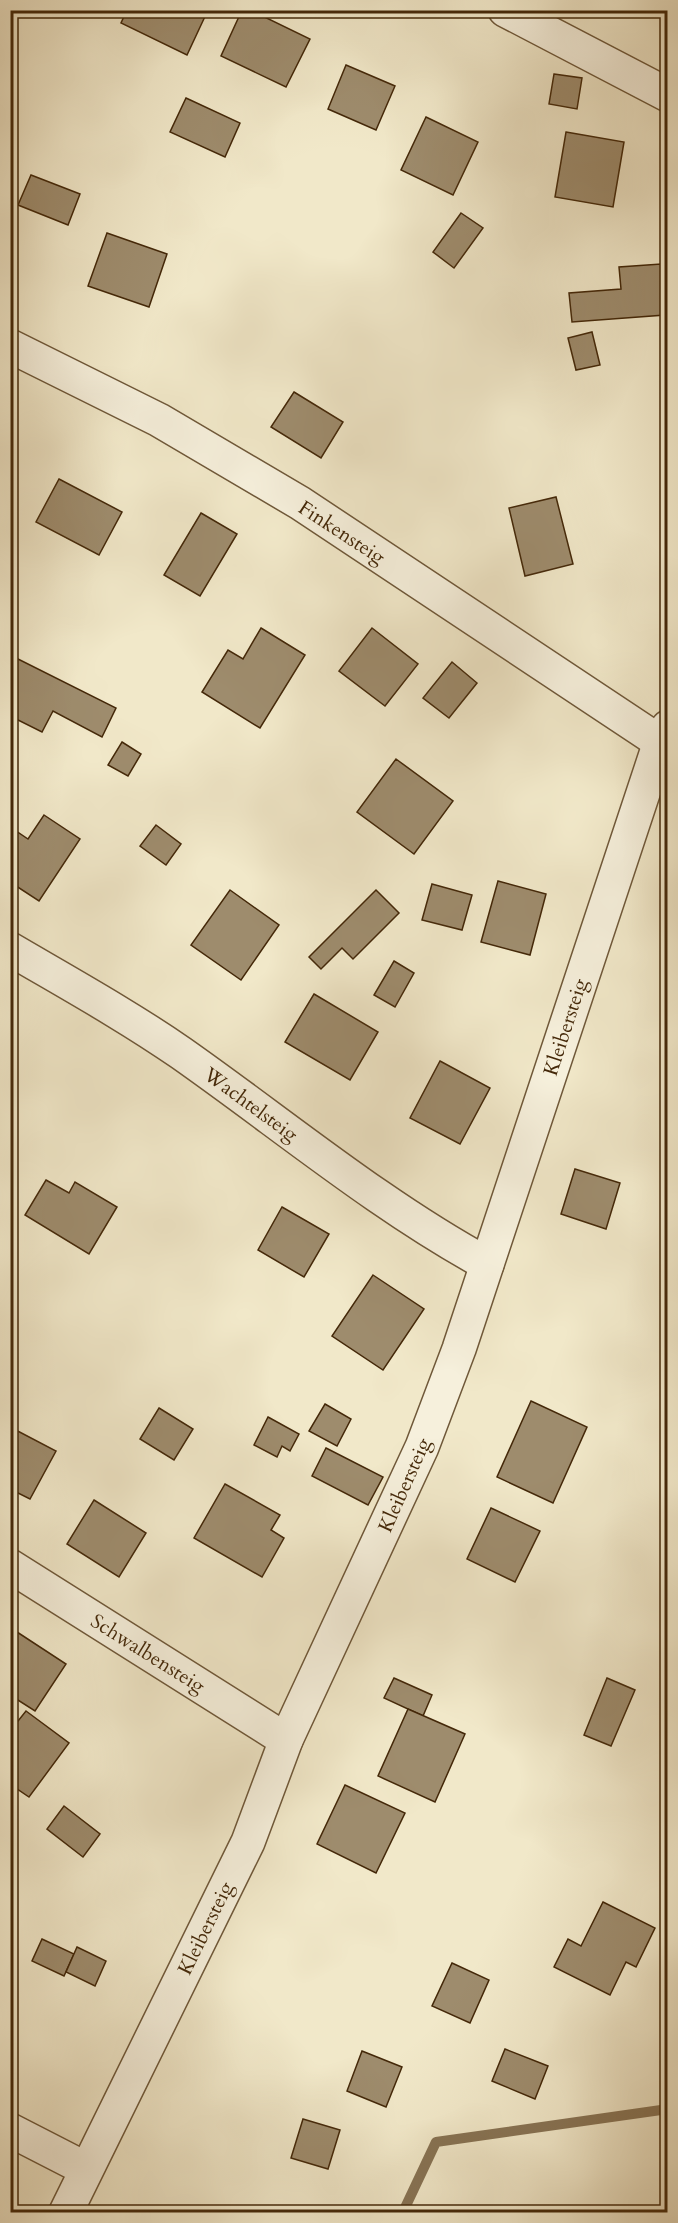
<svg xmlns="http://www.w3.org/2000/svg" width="678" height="2223" font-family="Cardo,serif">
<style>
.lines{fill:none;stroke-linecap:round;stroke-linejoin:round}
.stream{stroke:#887455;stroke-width:10}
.building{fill:#9e8c6d;stroke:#442809;stroke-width:1.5}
.minor-casing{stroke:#6f5839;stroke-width:36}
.minor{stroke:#f6f0dc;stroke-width:33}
.labels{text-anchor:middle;stroke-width:4.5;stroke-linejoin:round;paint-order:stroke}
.street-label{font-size:20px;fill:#442809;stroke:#f6f0dc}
</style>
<rect width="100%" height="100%" fill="#f1e8c9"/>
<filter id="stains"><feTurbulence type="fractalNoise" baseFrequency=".00333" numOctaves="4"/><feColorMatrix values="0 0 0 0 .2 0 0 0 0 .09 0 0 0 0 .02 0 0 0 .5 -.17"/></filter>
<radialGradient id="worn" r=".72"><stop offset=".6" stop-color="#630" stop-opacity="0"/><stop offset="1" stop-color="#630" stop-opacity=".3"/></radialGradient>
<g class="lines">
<path class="stream" d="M403,2212L436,2142L668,2109"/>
</g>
<g class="building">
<path d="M127,10H208L187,55L121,23Z"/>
<path d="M242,10H250L310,39L286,87L221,56Z"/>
<path d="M648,10H668V22Z"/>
<path d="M346,65L395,86L376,130L328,109Z"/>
<path d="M554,74L582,78L577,109L549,104Z"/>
<path d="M186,98L240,123L225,157L170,132Z"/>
<path d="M426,117L478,142L453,195L401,170Z"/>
<path d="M566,132L624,142L613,207L555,197Z"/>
<path d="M31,175L80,194L68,225L18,205Z"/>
<path d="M461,213L483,228L454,268L433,252Z"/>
<path d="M107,233L167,254L149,307L88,286Z"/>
<path d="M661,264L665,315L572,322L569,293L621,289L619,267Z"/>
<path d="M592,332L600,365L576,370L568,338Z"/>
<path d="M294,392L343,422L321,458L271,427Z"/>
<path d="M59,479L122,512L99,555L36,522Z"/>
<path d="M556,497L573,564L525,576L509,508Z"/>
<path d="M201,513L237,534L200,596L164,575Z"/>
<path d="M261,628L305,655L260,728L202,692L228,650L243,659Z"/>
<path d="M372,628L418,664L385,706L339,671Z"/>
<path d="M10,655L116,708L102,737L53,711L42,732L10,716Z"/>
<path d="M452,662L477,683L449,718L423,698Z"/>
<path d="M122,742L141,754L128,776L108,765Z"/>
<path d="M396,759L453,801L414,854L357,812Z"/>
<path d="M44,815L80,839L39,901L10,882V827L28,839Z"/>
<path d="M156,825L181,844L166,865L140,846Z"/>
<path d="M498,881L546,894L530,955L481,942Z"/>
<path d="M432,884L472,895L462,930L422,920Z"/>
<path d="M230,890L279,925L241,980L191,945Z"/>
<path d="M376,890L399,913L353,959L342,948L321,969L309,957Z"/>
<path d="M394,961L414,973L395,1007L374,995Z"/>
<path d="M314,994L378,1032L350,1080L285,1042Z"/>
<path d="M440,1061L490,1088L460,1144L410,1118Z"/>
<path d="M575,1169L620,1183L606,1229L561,1214Z"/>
<path d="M46,1180L69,1193L75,1182L117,1207L89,1254L25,1215Z"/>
<path d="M282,1207L329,1234L304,1277L258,1250Z"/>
<path d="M373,1275L424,1309L383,1370L332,1336Z"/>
<path d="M531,1401L587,1427L553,1503L497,1477Z"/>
<path d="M325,1404L351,1419L337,1446L309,1431Z"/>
<path d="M159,1408L193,1429L174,1460L140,1439Z"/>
<path d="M268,1417L299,1434L290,1451L282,1446L277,1457L254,1445Z"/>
<path d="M10,1427L56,1451L30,1499L10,1489Z"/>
<path d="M326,1448L383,1477L368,1505L312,1476Z"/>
<path d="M225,1484L280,1515L271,1530L284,1538L262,1577L194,1538Z"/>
<path d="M94,1500L146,1533L119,1577L67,1544Z"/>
<path d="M491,1508L540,1531L515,1582L467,1559Z"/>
<path d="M17,1632L66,1664L35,1711L10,1695V1642Z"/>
<path d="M394,1678L432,1695L423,1716L384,1698Z"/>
<path d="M607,1678L635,1690L611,1746L584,1735Z"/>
<path d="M408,1709L465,1734L435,1802L378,1776Z"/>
<path d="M26,1711L69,1743L29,1797L10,1784V1731Z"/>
<path d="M345,1785L405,1813L376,1873L317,1844Z"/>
<path d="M64,1806L100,1834L83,1857L47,1829Z"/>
<path d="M603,1902L655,1928L636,1967L626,1962L610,1995L554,1967L568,1939L581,1946Z"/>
<path d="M42,1939L74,1954L64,1976L32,1961Z"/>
<path d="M77,1947L106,1961L95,1986L66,1972Z"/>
<path d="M452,1963L489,1980L470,2023L432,2006Z"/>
<path d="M505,2049L548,2066L535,2099L492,2081Z"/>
<path d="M362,2051L402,2067L386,2107L347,2091Z"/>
<path d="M303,2119L340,2130L328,2169L291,2158Z"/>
</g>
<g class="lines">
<defs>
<g id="minor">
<path d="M505,10L668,95"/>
<path d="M10,346L159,420L300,503L660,742"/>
<path d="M10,949C68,983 126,1015 181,1053C282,1124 379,1205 487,1264"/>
<path d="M10,1566L286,1740"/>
<path d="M10,2130L86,2169"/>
<path d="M66,2212L248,1842L286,1740L422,1447L459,1349L660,742L668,727"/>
</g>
</defs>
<use href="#minor" class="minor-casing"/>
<use href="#minor" class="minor"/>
</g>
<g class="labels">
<g class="street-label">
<text transform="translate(342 532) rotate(33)" y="7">Finkensteig</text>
<text transform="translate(565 1027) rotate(-72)" y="7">Kleibersteig</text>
<text transform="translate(251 1104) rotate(36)" y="7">Wachtelsteig</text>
<text transform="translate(404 1485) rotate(-66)" y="7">Kleibersteig</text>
<text transform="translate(148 1653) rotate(32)" y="7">Schwalbensteig</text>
<text transform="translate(205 1928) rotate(-64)" y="7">Kleibersteig</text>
</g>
</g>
<rect width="678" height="2223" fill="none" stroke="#f1e8c9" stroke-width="36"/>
<rect x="12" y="12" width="654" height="2199" fill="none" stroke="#442809" stroke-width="3"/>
<rect x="18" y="18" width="642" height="2187" fill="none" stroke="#442809" stroke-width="1.5"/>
<rect width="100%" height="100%" filter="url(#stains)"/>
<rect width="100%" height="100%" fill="url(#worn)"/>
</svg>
